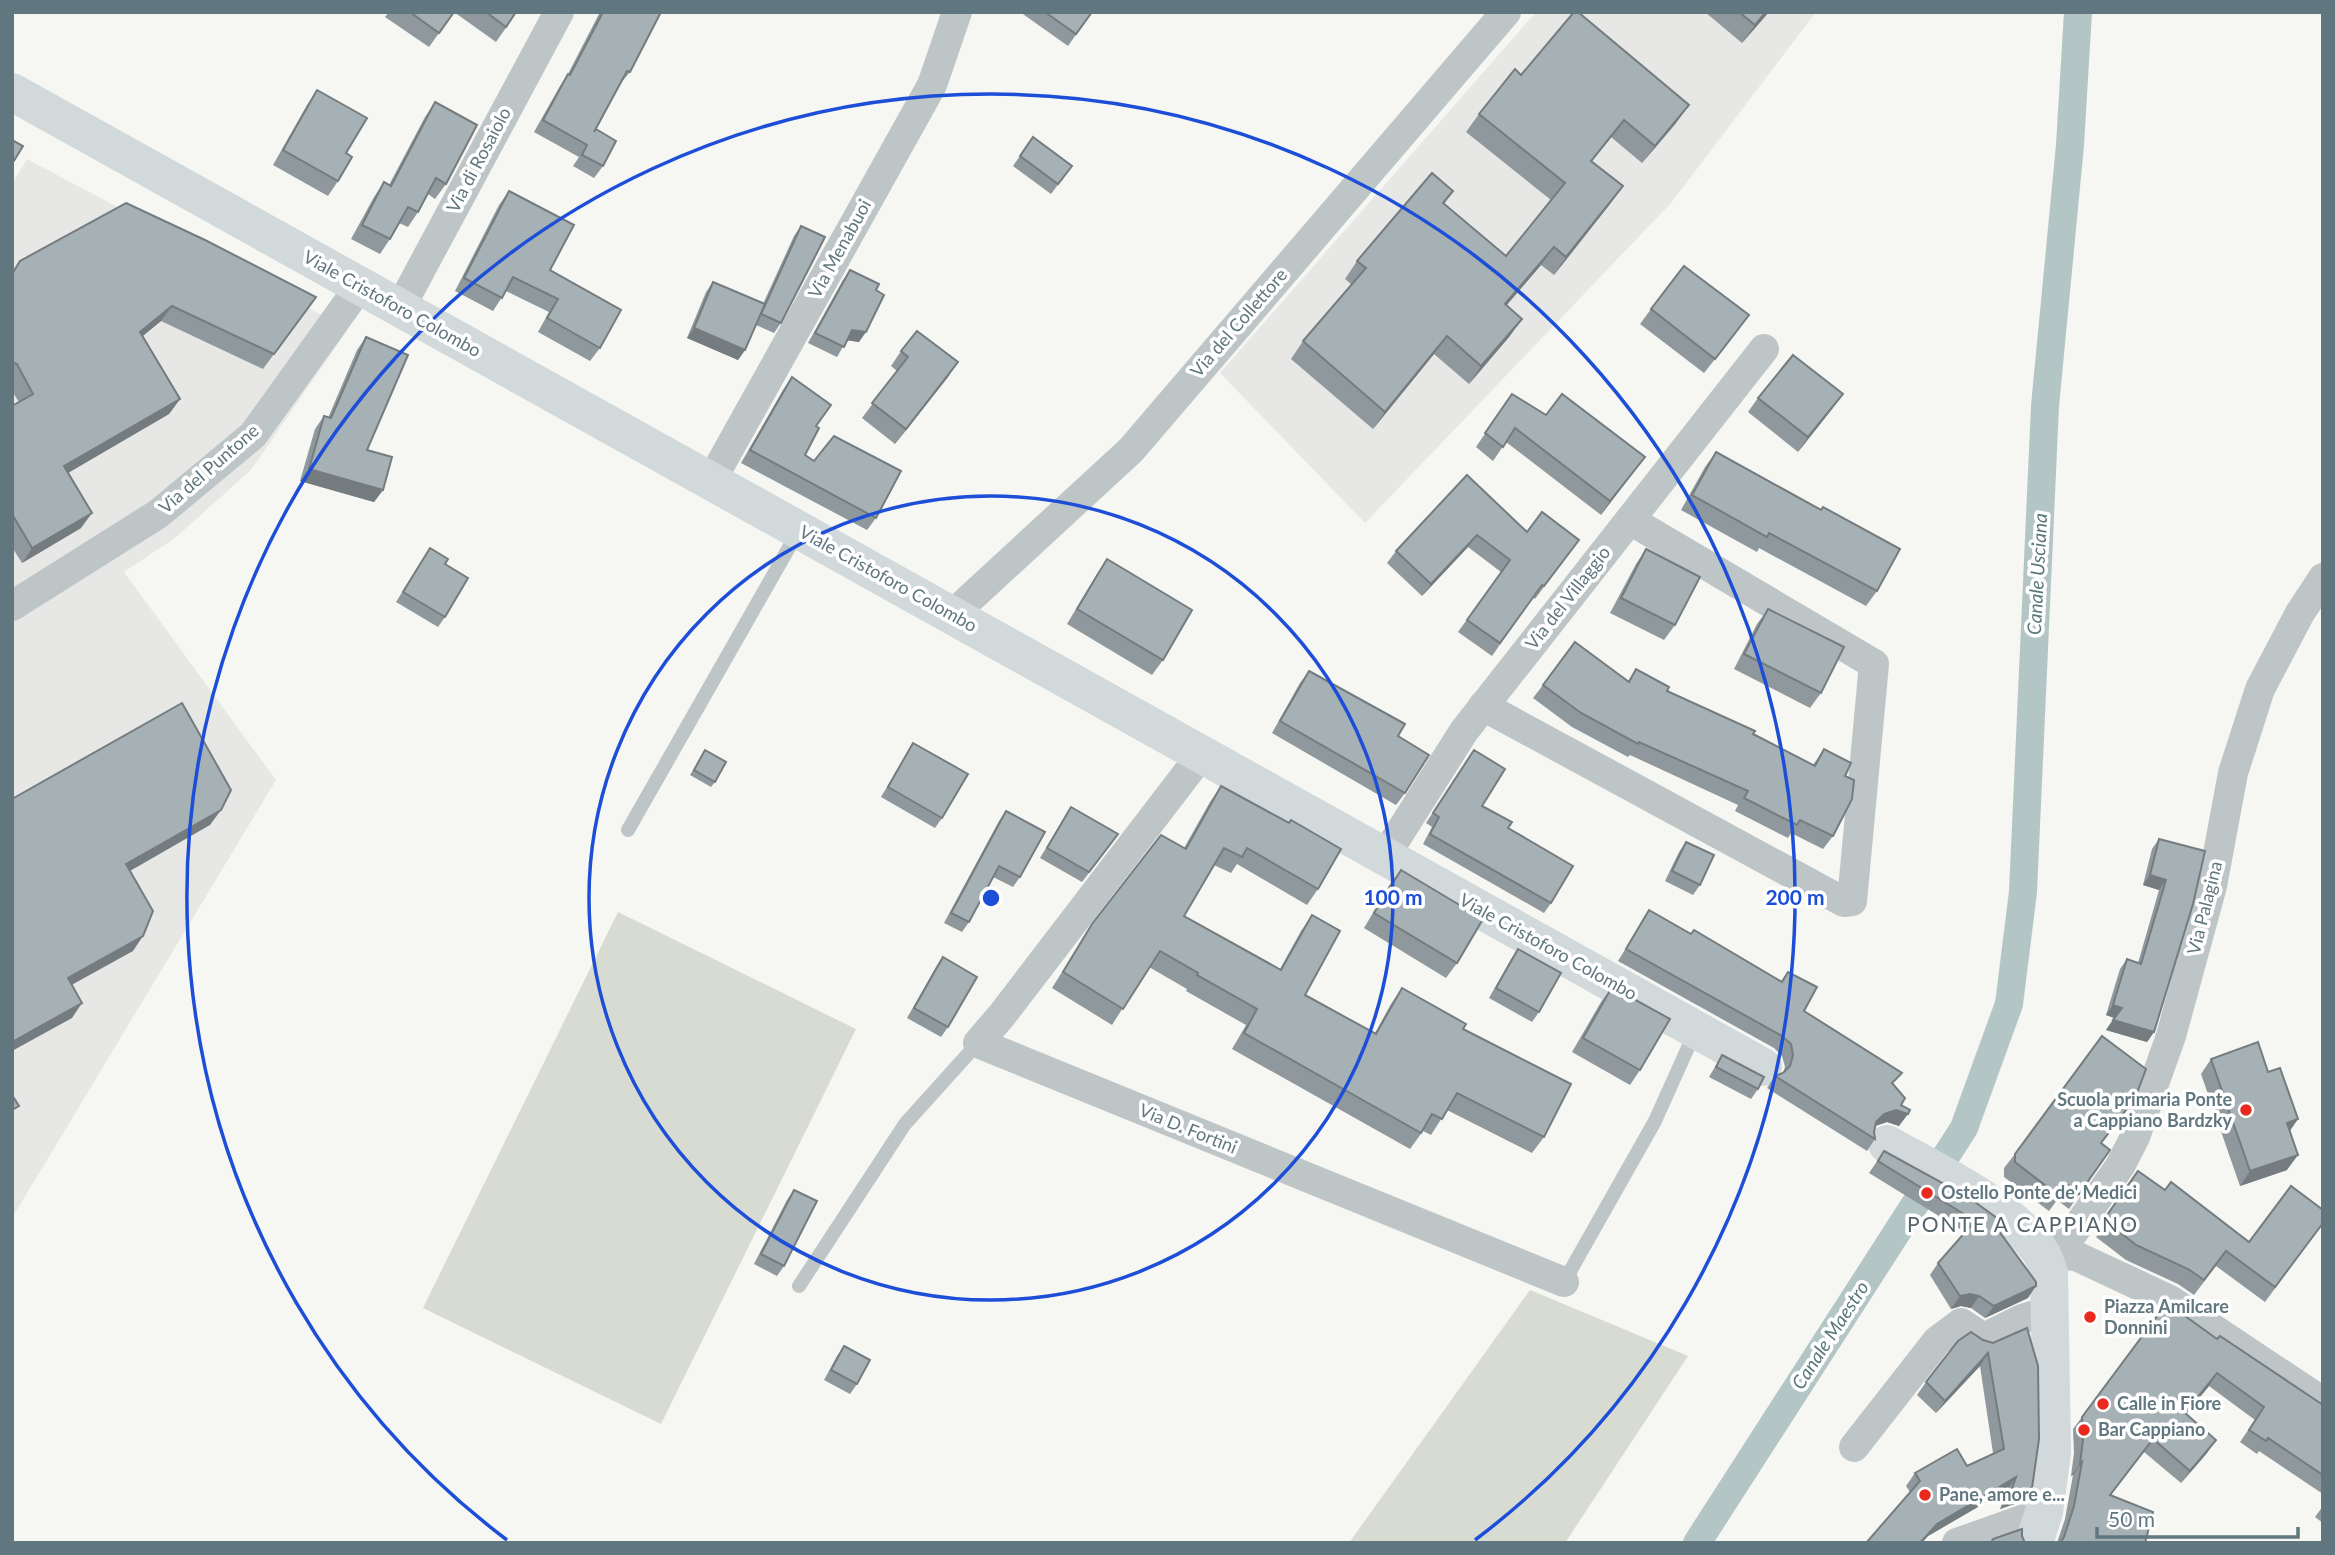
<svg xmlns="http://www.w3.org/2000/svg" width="2335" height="1555" font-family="Lato,sans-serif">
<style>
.built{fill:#e7e7e6}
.green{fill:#d7dbd1}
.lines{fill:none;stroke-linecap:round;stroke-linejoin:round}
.canal{stroke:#b4c5c6;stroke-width:28}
.lane{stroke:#bec5c7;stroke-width:14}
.street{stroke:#bec5c7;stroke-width:30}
.secondary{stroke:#d2d9db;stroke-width:38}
.wall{fill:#8f989c}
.shaded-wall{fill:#747c7f}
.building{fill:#a6b1b5;stroke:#747c7f;stroke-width:2}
.ring{fill:none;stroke:#1d4ed8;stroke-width:3.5}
.poi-dot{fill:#ea291f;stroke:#fff;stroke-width:2.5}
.labels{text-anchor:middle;stroke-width:7;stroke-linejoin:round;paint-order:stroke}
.street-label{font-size:18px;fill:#60777f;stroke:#fff}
.poi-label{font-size:18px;font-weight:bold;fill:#60777f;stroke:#fff;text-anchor:start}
.water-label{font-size:19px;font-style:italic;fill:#5a787b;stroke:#fff}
.quarter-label{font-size:21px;letter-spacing:2px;fill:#52636a;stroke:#fff}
.centre{fill:#1d4ed8;stroke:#fff;stroke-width:3.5}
.ring-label{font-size:21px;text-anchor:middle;font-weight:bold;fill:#1d4ed8;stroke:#fff;stroke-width:7;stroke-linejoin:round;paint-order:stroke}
</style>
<rect width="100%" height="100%" fill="#f6f6f2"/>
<g class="built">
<path d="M1536,12H1816L1671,203L1365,523L1220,373Z"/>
<path d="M27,159L348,329L251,470L175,538L124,572L276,780L12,1218V184Z"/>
</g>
<g class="green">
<path d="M618,912L856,1029L661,1424L423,1308Z"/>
<path d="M1530,1290L1688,1356L1565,1543H1349Z"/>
</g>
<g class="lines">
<path class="canal" d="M1697,1543L1964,1128L2009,1004L2023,892L2045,406L2070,145L2078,12"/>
<g class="lane">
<path d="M628,830L799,530"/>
<path d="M1564,1282L1655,1121L1695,1032"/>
<path d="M799,1286L905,1124L978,1043"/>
</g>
<g class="street">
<path d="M400,308L559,12"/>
<path d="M711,481L932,85L957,12"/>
<path d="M12,606L158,514L253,435L360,286"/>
<path d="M952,615L1131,450L1506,12"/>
<path d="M1483,706L1844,902L1852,901L1874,664L1630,520"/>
<path d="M1202,754L1002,1015L978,1043L1564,1282"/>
<path d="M1385,856L1464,731L1764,349"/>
<path d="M2043,1254L2073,1233L2120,1166L2135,1137L2171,1036L2212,886L2233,773L2260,689L2300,613L2323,578"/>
<path d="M2043,1254L2076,1256L2170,1300L2323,1402"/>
<path d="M1854,1447L1937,1341L1961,1323L1984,1338L2022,1319L2051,1310"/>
<path d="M1957,1543L2044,1512"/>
</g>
<g class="secondary">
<path d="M12,92L1763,1067"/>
<path d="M1887,1144C1936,1172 2010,1205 2041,1253C2045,1259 2047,1266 2049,1273L2052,1453L2044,1512L2034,1543"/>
</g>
</g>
<g class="wall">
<path d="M389,12H454L429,47L385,17Z"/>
<path d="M454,12H517L496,42Z"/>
<path d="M600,12H661L630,72L620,84L596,130L603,166L594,178L573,166L579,157L534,132L560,86L568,74Z"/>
<path d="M1020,12H1092L1068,46Z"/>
<path d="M1705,12H1769L1742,43Z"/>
<path d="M1521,75L1676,123L1642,163L1611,137L1592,161L1610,204L1554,275L1541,265L1506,306L1522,319L1509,337L1469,384L1434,354L1373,429L1291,359L1303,341L1352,285L1345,279L1357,261L1453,191L1444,204L1506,256L1551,200L1466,132L1479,114Z"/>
<path d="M317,90L346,153L338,181L328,196L273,165L307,105Z"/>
<path d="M435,102L446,184L435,199L428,194L418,212L408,227L399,223L390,239L380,254L351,239L374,197L384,182L389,185L425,117Z"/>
<path d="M1033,137L1072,166L1051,194L1013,166Z"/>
<path d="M509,191L550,270L600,348L590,361L538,332L549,312L506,291L493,311L455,291L499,205Z"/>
<path d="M801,226L781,323L774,333L756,325L745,350L738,360L687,338L706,292L713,282L763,304L794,236Z"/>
<path d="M20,261L316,297L263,369L161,321L143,336L180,399L169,414L68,473L81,528L22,563L12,547V406L19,402L12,391V273Z"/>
<path d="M850,270L876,290L859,342L847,340L837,357L808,343L843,280Z"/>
<path d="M1651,309L1738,330L1704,373L1640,324Z"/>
<path d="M366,337L367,450L383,490L374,502L300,481L315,429L324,416L328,418L357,350Z"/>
<path d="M901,351L948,377L895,444L862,418L897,371L891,366Z"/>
<path d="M792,377L816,426L805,455L876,518L867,530L741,463L783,390Z"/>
<path d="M1512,394L1635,470L1601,515L1506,442L1493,461L1476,447Z"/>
<path d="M1758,398L1832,409L1798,452L1748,412Z"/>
<path d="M1716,452L1821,510L1877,591L1866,606L1759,548L1757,552L1681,510L1705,467Z"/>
<path d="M1467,475L1527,532L1579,540L1535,599L1533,597L1492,656L1458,632L1501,572L1468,547L1422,596L1387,563L1396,551Z"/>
<path d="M430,548L445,564V617L438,627L396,602Z"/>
<path d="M1646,549L1675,625L1664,640L1610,613L1636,564Z"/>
<path d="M1107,559L1163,660L1152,675L1067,624L1097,574Z"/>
<path d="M1768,609L1821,693L1810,708L1734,669L1757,624Z"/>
<path d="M1636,669L1667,691L1813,765L1824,749L1845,776L1833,836L1823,849L1791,833L1788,838L1735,811L1738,805L1630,755L1628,757L1572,727L1533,698L1543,685L1628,681Z"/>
<path d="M1309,671L1398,736L1405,793L1396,805L1272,733L1300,683Z"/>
<path d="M913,743L942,818L935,828L881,797Z"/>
<path d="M705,750L715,782L711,787L690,775Z"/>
<path d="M1467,760L1482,806L1508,828L1551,903L1544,913L1423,844L1432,827L1426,823Z"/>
<path d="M1221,786L1318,889L1307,905L1237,864L1231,873L1214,865L1184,916L1280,969L1301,931L1312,915L1305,995L1375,1033L1391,1004L1402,988L1463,1029L1544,1137L1532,1153L1447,1110L1431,1135L1423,1131L1410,1149L1232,1049L1246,1025L1186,991L1187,989L1149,967L1112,1025L1052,988L1092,924L1184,848L1210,802Z"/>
<path d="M1071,807L1111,844L1082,882L1040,858Z"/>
<path d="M1006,811L1020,877L1013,887L993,877L969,922L962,932L944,923L999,821Z"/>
<path d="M2159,839L2205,851L2154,1032L2147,1042L2106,1030L2114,1018L2106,1015L2120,969L2127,959L2138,963L2159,890L2143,885L2152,849Z"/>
<path d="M1686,842L1700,885L1693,895L1665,881L1679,852Z"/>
<path d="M1401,870L1457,963L1446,978L1364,928L1390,884Z"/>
<path d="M1649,910L1691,934L1781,981L1788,972L1804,1011L1894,1085L1901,1105L1899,1126L1887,1122L1875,1126L1874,1132L1875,1139L1867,1151L1767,1088L1775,1076L1783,1073L1785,1067L1782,1056L1774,1048L1618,961Z"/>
<path d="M1518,949L1539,1012L1532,1022L1489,998L1511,959Z"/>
<path d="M943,957L948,1027L941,1037L907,1018L936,967Z"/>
<path d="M1612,987L1640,1070L1630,1085L1572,1052L1601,1002Z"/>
<path d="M1722,1055L1758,1089L1751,1099L1709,1077Z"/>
<path d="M2211,1059L2268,1072L2298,1119L2290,1131L2287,1170L2240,1186L2201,1074Z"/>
<path d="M2125,1113L2101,1143L2110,1150L2069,1209L2057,1200L2049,1211L2004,1177V1168L2015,1154Z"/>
<path d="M1884,1151L1996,1227L2028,1298L1985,1318L1971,1308L1961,1306L1951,1309L1930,1275L1938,1263L1965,1232L1869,1173Z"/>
<path d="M2138,1171L2165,1190L2249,1242L2323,1223L2265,1302L2216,1266L2194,1295L2178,1284L2126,1260L2096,1237L2100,1232L2097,1230Z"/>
<path d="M794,1190L784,1266L777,1276L754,1264L787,1200Z"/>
<path d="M2217,1339L2323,1405V1494L2259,1451L2257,1454L2240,1442L2255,1420L2209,1386L2186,1414L2207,1453L2181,1483L2144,1452L2111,1495L2145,1543H2057L2065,1519L2073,1475L2071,1476L2074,1453L2073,1429L2082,1417Z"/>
<path d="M1983,1340L1993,1343L2032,1488L2023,1501L2000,1509L2007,1490L1928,1536L1910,1492L1906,1486L1915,1473L1967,1466L1993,1453L1980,1366L1936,1413L1917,1395L1926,1382Z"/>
<path d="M844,1346L857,1384L850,1394L824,1380L837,1356Z"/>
<path d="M2323,1506V1523L2315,1517Z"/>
</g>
<g class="shaded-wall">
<path d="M1766,12H1769L1742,43L1755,25Z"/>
<path d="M1689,105L1676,123L1642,163L1655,146Z"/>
<path d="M1623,186L1610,204L1554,275L1566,257Z"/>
<path d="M1554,247L1541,265L1492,322L1505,304Z"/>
<path d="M172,306L161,321L130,346L140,332Z"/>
<path d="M1522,319L1509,337L1469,384L1481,366Z"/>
<path d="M694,328L745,350L738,360L687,338Z"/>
<path d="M852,330L866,332L859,342L845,340Z"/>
<path d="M1447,336L1434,354L1373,429L1385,412Z"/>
<path d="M958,362L948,377L895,444L906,429Z"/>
<path d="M1843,394L1832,409L1798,452L1808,437Z"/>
<path d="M180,399L169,414L54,481L64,466Z"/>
<path d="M1645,457L1635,470L1601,515L1610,501Z"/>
<path d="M309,469L383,490L374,502L300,481Z"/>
<path d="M92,513L81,528L22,563L32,548Z"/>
<path d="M1477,535L1468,547L1422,596L1431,584Z"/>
<path d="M221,810L210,825L116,879L126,864Z"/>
<path d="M2150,875L2166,880L2159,890L2143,885Z"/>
<path d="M143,936L133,951L57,993L68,978Z"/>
<path d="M82,1003L72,1018L12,1051V1042Z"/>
<path d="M2113,1005L2122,1008L2115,1018L2106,1015Z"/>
<path d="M2113,1020L2154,1032L2147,1042L2106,1030Z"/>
<path d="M2135,1098L2125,1113L2090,1158L2101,1143Z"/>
<path d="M1896,1110L1908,1114L1899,1126L1887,1122L1875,1126L1876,1122L1884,1114Z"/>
<path d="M2298,1119L2287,1134V1123Z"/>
<path d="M2298,1155L2287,1170L2240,1186L2250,1171Z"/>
<path d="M2036,1286L2028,1298L1985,1318L1994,1306Z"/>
<path d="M1970,1294L1979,1296L1971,1308L1961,1306L1951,1309L1960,1296Z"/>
<path d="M1988,1353L1980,1366L1936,1413L1945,1401Z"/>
<path d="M2217,1373L2209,1386L2176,1426L2185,1413Z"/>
<path d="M2216,1440L2207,1453L2181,1483L2190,1471Z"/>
<path d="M2082,1462L2073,1475L2071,1476L2080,1464Z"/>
<path d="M2016,1477L2007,1490L1928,1536L1922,1543H1920L1937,1524Z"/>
<path d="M2032,1488L2023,1501L2000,1509L2009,1497Z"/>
</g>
<g class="building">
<path d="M410,12H454L439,33Z"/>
<path d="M486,12H516L506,27Z"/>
<path d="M603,12H661L630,72L627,71L594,132L596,129L616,141L603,166L582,155L587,145L543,120L568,74L570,75Z"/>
<path d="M1045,12H1092L1076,34Z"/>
<path d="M1574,12H1578L1689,105L1655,146L1624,120L1591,161L1623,186L1566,257L1554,247L1505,304L1522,319L1481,366L1447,336L1385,412L1303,341L1366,268L1357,261L1432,173L1453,191L1443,203L1506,256L1565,183L1479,114L1515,69L1521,75Z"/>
<path d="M1739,12H1766L1755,25Z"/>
<path d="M317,90L367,118L346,153L352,157L338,181L283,150Z"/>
<path d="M435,102L477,125L446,184L436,178L418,212L408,207L390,239L362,225L384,182L391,186Z"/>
<path d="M1033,137L1072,166L1058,184L1020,156Z"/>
<path d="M12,140L23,146L12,164Z"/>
<path d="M509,191L574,225L550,270L621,310L600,348L547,318L558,299L513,277L502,298L464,278Z"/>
<path d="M126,203L205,240L316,297L274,354L172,306L140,332L180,399L64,466L92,513L32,548L12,514V406L33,394L17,364L12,362V274L20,261Z"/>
<path d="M801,226L825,237L781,323L761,314Z"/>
<path d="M1684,266L1749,315L1715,359L1651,309Z"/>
<path d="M850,270L879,284L876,290L884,295L866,332L852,330L844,347L815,333Z"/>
<path d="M713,282L765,304L745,350L694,328Z"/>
<path d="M917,331L958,362L906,429L872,403L908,357L901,351Z"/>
<path d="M366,337L408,355L367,450L392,457L383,490L309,469L324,416L331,418Z"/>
<path d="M1793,355L1843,394L1808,437L1758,398Z"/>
<path d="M792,377L831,405L816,426L819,428L805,455L814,461L834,436L901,471L876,518L750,450Z"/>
<path d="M1512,394L1546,415L1562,394L1645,457L1610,501L1515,428L1503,447L1485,433Z"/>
<path d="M1716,452L1821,510L1823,507L1900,549L1877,591L1769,533L1767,537L1692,495Z"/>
<path d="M1467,475L1527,532L1542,512L1579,540L1544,586L1542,585L1500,643L1467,620L1510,560L1477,535L1431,584L1396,551Z"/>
<path d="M430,548L448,559L445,564L468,578L445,617L403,592Z"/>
<path d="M1646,549L1700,577L1675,625L1621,598Z"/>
<path d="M1107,559L1192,610L1163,660L1077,609Z"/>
<path d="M1768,609L1844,647L1821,693L1744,654Z"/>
<path d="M1575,642L1629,682L1636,669L1669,687L1667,691L1755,731L1753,734L1815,766L1824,749L1851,763L1845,776L1854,780L1852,799L1833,836L1800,820L1797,825L1744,798L1748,791L1639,742L1638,744L1581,713L1543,685Z"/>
<path d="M1309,671L1405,724L1398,736L1429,755L1405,793L1280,721Z"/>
<path d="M182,703L231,790L221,810L126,864L153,911L143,936L68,978L82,1003L12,1042V799Z"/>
<path d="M913,743L968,774L942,818L888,787Z"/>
<path d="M705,750L726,762L715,782L694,770Z"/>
<path d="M1474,750L1505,769L1482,806L1512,822L1508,828L1573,866L1551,903L1430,834L1439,817L1433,813Z"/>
<path d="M1221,786L1289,823L1291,820L1341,849L1318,889L1247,848L1242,857L1224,848L1184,916L1281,970L1312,915L1340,931L1305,995L1376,1034L1402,988L1466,1024L1463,1029L1571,1084L1544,1137L1457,1093L1442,1119L1432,1114L1421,1133L1244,1033L1257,1009L1197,975L1198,973L1160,951L1123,1009L1063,972L1092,924L1161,835L1186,849Z"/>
<path d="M1071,807L1118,834L1089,872L1047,848Z"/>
<path d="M1006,811L1045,832L1020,877L999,866L969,922L951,913Z"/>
<path d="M2159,839L2205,851L2193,904L2154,1032L2113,1020L2122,1008L2113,1005L2127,959L2141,964L2166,880L2150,875Z"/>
<path d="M1686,842L1714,855L1700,885L1672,871Z"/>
<path d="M1401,870L1483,919L1457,963L1374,913Z"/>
<path d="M1649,910L1691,934L1694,930L1782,982L1788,972L1817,987L1804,1011L1902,1073L1892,1083L1905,1098L1901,1105L1910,1110L1908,1114L1896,1110L1884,1114L1876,1122L1874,1132L1875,1139L1775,1076L1783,1073L1790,1066L1793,1055L1791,1044L1782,1036L1626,949Z"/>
<path d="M1518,949L1561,973L1539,1012L1496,988Z"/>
<path d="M943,957L977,977L948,1027L914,1008Z"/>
<path d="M1612,987L1670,1019L1640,1070L1583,1038Z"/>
<path d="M2102,1036L2146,1069L2135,1098L2101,1143L2110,1150L2079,1194L2068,1185L2059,1196L2015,1162V1154Z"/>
<path d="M2258,1042L2268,1072L2280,1068L2298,1119L2287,1123L2298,1155L2250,1171L2211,1059Z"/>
<path d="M1722,1055L1764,1077L1758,1089L1716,1067Z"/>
<path d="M12,1095L19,1106L12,1110Z"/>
<path d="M1884,1151L1968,1197L2001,1221L1996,1227L2036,1282V1286L1994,1306L1979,1296L1970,1294L1960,1296L1938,1263L1975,1221L1878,1161Z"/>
<path d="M2138,1171L2165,1190L2171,1182L2249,1242L2291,1186L2323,1210V1223L2275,1287L2226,1251L2204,1280L2188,1269L2136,1245L2107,1222L2111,1218L2107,1215Z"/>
<path d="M794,1190L817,1201L784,1266L761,1254Z"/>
<path d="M2167,1303L2217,1339L2220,1336L2323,1405V1475L2268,1438L2266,1441L2249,1430L2264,1407L2217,1373L2185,1413L2216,1440L2190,1471L2153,1439L2110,1495L2153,1512L2145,1543H2060L2064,1537L2074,1506L2082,1462L2080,1464L2083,1440L2082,1417Z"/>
<path d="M2027,1328L2038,1366L2039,1439L2032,1488L2009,1497L2016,1477L1937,1524L1920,1543H1866L1920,1481L1915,1473L1957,1449L1967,1466L2004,1449L1988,1353L1945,1401L1926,1382L1958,1341L1971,1332L1983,1340L1993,1343Z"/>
<path d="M844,1346L870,1360L857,1384L831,1370Z"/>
<path d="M2022,1529V1536L2025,1543H1991L1993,1539Z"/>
</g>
<g class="ring">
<circle cx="991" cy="898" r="402"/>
<path d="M507 1540A804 804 0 1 1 1475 1540"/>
</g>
<g class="poi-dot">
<circle cx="2246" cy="1110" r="7"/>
<circle cx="1927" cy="1193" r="7"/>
<circle cx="2090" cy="1317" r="7"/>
<circle cx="2103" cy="1404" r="7"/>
<circle cx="2084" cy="1430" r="7"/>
<circle cx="1925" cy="1495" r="7"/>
</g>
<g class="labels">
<g class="street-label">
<text transform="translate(479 160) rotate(-62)" y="6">Via di Rosaiolo</text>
<text transform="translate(840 249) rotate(-61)" y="6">Via Menabuoi</text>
<text transform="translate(392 304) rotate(29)" y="6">Viale Cristoforo Colombo</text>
<text transform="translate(1239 323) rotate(-49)" y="6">Via del Collettore</text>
<text transform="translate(209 469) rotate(-41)" y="6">Via del Puntone</text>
<text transform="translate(888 579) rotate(29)" y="6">Viale Cristoforo Colombo</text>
<text transform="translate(1568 598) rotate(-52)" y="6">Via del Villaggio</text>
<text transform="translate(2205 908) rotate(-76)" y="6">Via Palagina</text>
<text transform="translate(1548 947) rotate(29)" y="6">Viale Cristoforo Colombo</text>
<text transform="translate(1188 1129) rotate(22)" y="6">Via D. Fortini</text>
</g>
<g class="poi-label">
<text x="2232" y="1106" text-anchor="end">Scuola primaria Ponte<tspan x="2232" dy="21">a Cappiano Bardzky</tspan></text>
<text x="1941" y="1199">Ostello Ponte de' Medici</text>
<text x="2104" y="1313">Piazza Amilcare<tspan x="2104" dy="21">Donnini</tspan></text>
<text x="2117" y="1410">Calle in Fiore</text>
<text x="2098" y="1436">Bar Cappiano</text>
<text x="1939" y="1501">Pane, amore e...</text>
</g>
<g class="water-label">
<text transform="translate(2037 574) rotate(-87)" y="7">Canale Usciana</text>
<text transform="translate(1830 1335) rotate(-57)" y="7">Canale Maestro</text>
</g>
<g class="quarter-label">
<text x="2023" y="1232">PONTE A CAPPIANO</text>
</g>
</g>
<circle cx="991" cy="898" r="10" class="centre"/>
<g class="ring-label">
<text x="1393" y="905">100 m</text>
<text x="1795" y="905">200 m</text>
</g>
<rect width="2335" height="1555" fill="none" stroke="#60777f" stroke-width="28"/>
<path d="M2097 1527v10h201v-10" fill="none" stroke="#60777f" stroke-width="3.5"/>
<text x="2108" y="1527" font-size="21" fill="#60777f" stroke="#ffffff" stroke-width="5" paint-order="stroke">50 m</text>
</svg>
